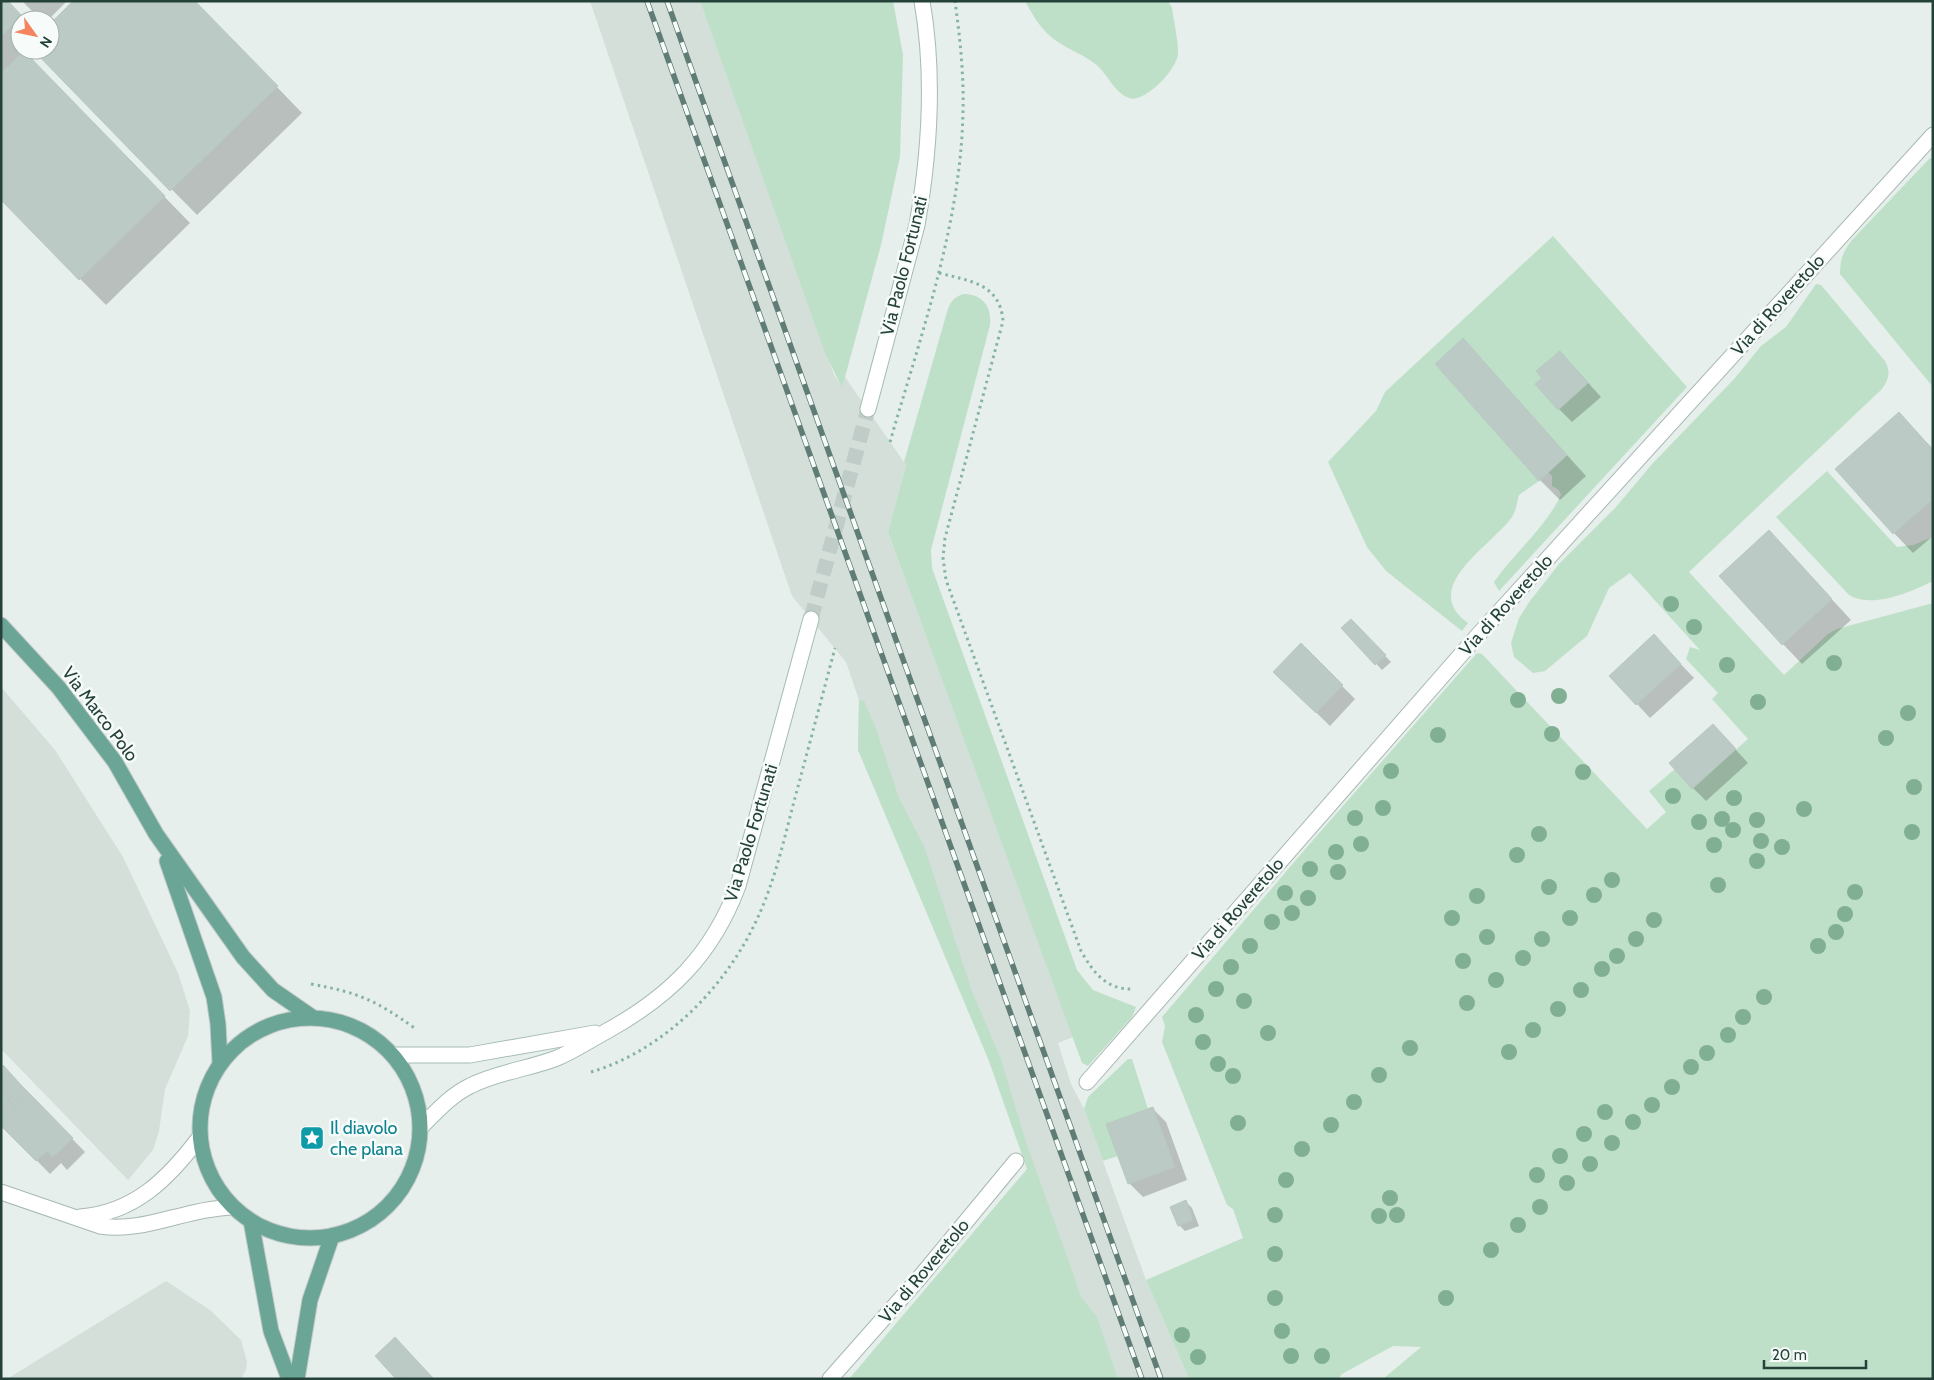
<svg xmlns="http://www.w3.org/2000/svg" width="1934" height="1380" font-family="Cabin,sans-serif">
<style>
.built{fill:#d4dfda}
.green{fill:#bfe0c8}
.shadow{fill:#0003}
.building{fill:#bbcac4;stroke:#b8c9c2}
.lines{fill:none;stroke-linecap:round;stroke-linejoin:round}
.secondary-tunnel{stroke:#bfccc8;stroke-width:15;stroke-dasharray:15 8;stroke-linecap:butt}
.street-casing{stroke:#a8b8b2;stroke-width:17}
.secondary-casing{stroke:#a4bbb3;stroke-width:17}
.primary-casing{stroke:#c2cac8;stroke-width:17}
.path{stroke:#86b3a5;stroke-width:3;stroke-dasharray:2.5 4;stroke-linecap:butt}
.street{stroke:#fff;stroke-width:15}
.secondary{stroke:#fff;stroke-width:15}
.primary{stroke:#6aa596;stroke-width:15}
.rail-casing{stroke:#5f7d75;stroke-width:5.5}
.rail{stroke:#f7fbf9;stroke-width:4;stroke-dasharray:11;stroke-linecap:butt}
.tree{fill:#80af93}
.labels{text-anchor:middle;stroke-width:5;stroke-linejoin:round;paint-order:stroke}
.street-label{font-size:18px;fill:#24423a;stroke:#f7fbf9}
.culture-label{font-size:18px;fill:#0d838f;stroke:#f7fbf9;text-anchor:start}
</style>
<rect width="100%" height="100%" fill="#e6efeb"/>
<g class="built">
<path d="M590,1H700L834,375L842,387L845,377L906,465L888,532L1073,1037L1058,1043L1071,1084L1084,1109L1146,1280L1189,1379H1103L989,1061L924,894L858,750L859,700L846,662L792,596Z"/>
<path d="M1,687L55,750L123,857L178,973L190,1011L188,1036L165,1089L159,1131L153,1150L128,1180L1,1049Z"/>
<path d="M166,1281L210,1310L241,1340L247,1362L246,1370L241,1379H7Z"/>
</g>
<g class="green">
<path d="M700,1H893L903,55L900,156L881,245L842,388L825,353Z"/>
<path d="M1025,1H1168L1172,8C1174,22 1178,39 1178,53C1178,69 1144,104 1129,98C1113,92 1107,72 1094,63C1084,55 1072,51 1061,44C1044,34 1034,18 1025,1Z"/>
<path d="M1930,158H1933V387L1840,274C1840,259 1843,252 1852,240Z"/>
<path d="M1553,236L1687,387L1499,591L1494,582C1515,552 1545,528 1561,495L1559,490L1552,486V476L1548,472L1567,455L1463,339L1435,364L1539,481L1519,495C1517,502 1516,511 1512,517C1492,546 1418,587 1468,623L1462,631L1386,571L1367,547L1328,462L1376,411L1385,392Z"/>
<path d="M1816,284L1821,285L1885,361C1891,372 1889,379 1882,389L1689,572L1784,675L1828,634L1837,629L1933,603V1379H1383L1421,1347L1393,1346L1342,1374L1338,1379H1189L1146,1280L1243,1238L1233,1209L1227,1205L1162,1042L1165,1026L1162,1017L1307,847L1477,653L1482,654L1647,829L1666,812L1649,791L1675,769L1692,788L1748,739L1712,699L1718,693L1686,659L1690,647L1700,650L1630,573L1609,588L1587,636L1545,671L1533,673L1514,657L1511,643L1519,618L1530,601L1559,564L1616,507L1653,463L1735,378L1761,346L1786,327Z"/>
<path d="M963,294C982,294 992,306 990,325L931,550L932,568L1077,970L1093,990L1136,1007L1132,1017L1088,1066L1082,1063L888,532L906,465L904,462L947,312C950,302 953,298 963,294Z"/>
<path d="M1827,471L1897,547L1913,545L1933,537V581C1910,592 1873,609 1849,595L1776,517Z"/>
<path d="M859,700L864,701L875,726L899,798L924,846L972,991L1001,1059L1027,1145L1073,1273L1081,1297L1097,1317L1118,1379H849L1027,1169L989,1061L858,750Z"/>
<path d="M1128,1059H1132L1148,1109L1106,1124L1118,1156L1103,1161L1084,1109L1088,1097Z"/>
</g>
<g class="shadow">
<path d="M1,1H6L25,20H20V50H27L24,53L190,223L106,305L1,199Z"/>
<path d="M22,1H67L48,20H41Z"/>
<path d="M194,1L302,113L197,215L35,50H50V25Z"/>
<path d="M1463,340L1586,476L1560,500L1540,480Z"/>
<path d="M1573,366L1601,397L1572,422L1559,409Z"/>
<path d="M1899,414L1933,449V536L1913,553L1894,533Z"/>
<path d="M1788,552L1851,620L1802,664L1783,644Z"/>
<path d="M1351,620L1391,662L1382,670L1343,628Z"/>
<path d="M1654,636L1694,678L1650,718L1611,676Z"/>
<path d="M1301,645L1355,699L1330,726L1288,685Z"/>
<path d="M1726,739L1748,763L1706,801L1693,788Z"/>
<path d="M1,1066L85,1152L67,1170L61,1163L50,1174L1,1124Z"/>
<path d="M1152,1108L1166,1122L1187,1180L1143,1197L1130,1184L1108,1125Z"/>
<path d="M1186,1202L1192,1208L1199,1226L1185,1231L1179,1225Z"/>
</g>
<g class="building">
<path d="M1,1H8L22,16L1,36Z"/>
<path d="M73,1H195L278,86L170,191L33,50H50V24Z"/>
<path d="M24,51L165,196L79,280L1,200V73Z"/>
<path d="M1463,338L1567,455L1539,481L1435,364Z"/>
<path d="M1560,351L1588,383L1558,410L1535,384L1542,378L1536,371Z"/>
<path d="M1899,412L1933,450V499L1893,534L1835,469Z"/>
<path d="M1769,530L1832,599L1782,645L1719,576Z"/>
<path d="M1351,619L1386,655L1375,665L1341,628Z"/>
<path d="M1654,634L1681,664L1636,705L1609,676Z"/>
<path d="M1301,643L1343,685L1316,713L1273,672Z"/>
<path d="M1713,724L1736,749L1692,789L1669,763Z"/>
<path d="M3,1065L22,1086L8,1099L1,1092Z"/>
<path d="M22,1086L30,1094L15,1107L8,1099Z"/>
<path d="M1,1092L15,1107L1,1120Z"/>
<path d="M30,1094L73,1138L53,1157L47,1151L36,1161L1,1126V1120Z"/>
<path d="M1153,1107L1175,1167L1128,1184L1106,1124Z"/>
<path d="M1186,1200L1193,1220L1178,1226L1170,1207Z"/>
<path d="M395,1337L419,1363L403,1379H396L375,1356Z"/>
<path d="M419,1363L434,1379H403Z"/>
</g>
<g class="lines">
<path class="secondary-tunnel" d="M811,619L868,409"/>
<defs>
<g id="street">
<path d="M1087,1082L1479,634L1933,135"/>
<path d="M1,1192L100,1226C135,1231 163,1219 197,1212C209,1209 221,1208 232,1207"/>
<path d="M80,1217C134,1213 168,1179 199,1138"/>
<path d="M830,1379L921,1276L1016,1161"/>
</g>
<g id="secondary">
<path d="M868,409L917,225C930,151 935,76 922,1"/>
<path d="M394,1055H470L595,1033"/>
<path d="M421,1127C436,1112 451,1095 470,1086C497,1072 529,1069 557,1058C574,1051 590,1040 607,1031C670,996 712,955 738,886L811,619"/>
</g>
<g id="primary">
<path d="M1,625L59,688L115,762L156,834L243,957L273,990L312,1017"/>
<path d="M167,861L214,997L218,1024L220,1063"/>
<circle cx="310" cy="1128" r="110"/>
<path d="M251,1221L271,1331L289,1379"/>
<path d="M297,1379L310,1300L332,1236"/>
</g>
</defs>
<use href="#street" class="street-casing"/>
<use href="#secondary" class="secondary-casing"/>
<use href="#primary" class="primary-casing"/>
<g class="path">
<path d="M939,273C969,281 1000,283 1003,321L945,538L943,558L946,580L1081,951C1093,972 1106,990 1133,989"/>
<path d="M890,442C921,334 961,224 963,111C964,75 960,38 955,1"/>
<path d="M311,984C360,993 375,1000 416,1029"/>
<path d="M591,1072C665,1050 727,986 758,917C776,878 785,835 796,794C809,746 822,697 835,648"/>
</g>
<use href="#street" class="street"/>
<use href="#secondary" class="secondary"/>
<use href="#primary" class="primary"/>
<defs>
<g id="rail">
<path d="M647,1L1142,1379"/>
<path d="M667,1L1161,1379"/>
</g>
</defs>
<use href="#rail" class="rail-casing"/>
<use href="#rail" class="rail"/>
</g>
<g class="tree">
<circle cx="1671" cy="604" r="8"/>
<circle cx="1694" cy="627" r="8"/>
<circle cx="1834" cy="663" r="8"/>
<circle cx="1727" cy="665" r="8"/>
<circle cx="1559" cy="696" r="8"/>
<circle cx="1518" cy="700" r="8"/>
<circle cx="1758" cy="702" r="8"/>
<circle cx="1908" cy="713" r="8"/>
<circle cx="1552" cy="734" r="8"/>
<circle cx="1438" cy="735" r="8"/>
<circle cx="1886" cy="738" r="8"/>
<circle cx="1391" cy="771" r="8"/>
<circle cx="1583" cy="772" r="8"/>
<circle cx="1914" cy="787" r="8"/>
<circle cx="1673" cy="796" r="8"/>
<circle cx="1734" cy="798" r="8"/>
<circle cx="1383" cy="808" r="8"/>
<circle cx="1804" cy="809" r="8"/>
<circle cx="1355" cy="818" r="8"/>
<circle cx="1722" cy="819" r="8"/>
<circle cx="1757" cy="820" r="8"/>
<circle cx="1699" cy="822" r="8"/>
<circle cx="1733" cy="830" r="8"/>
<circle cx="1912" cy="832" r="8"/>
<circle cx="1539" cy="834" r="8"/>
<circle cx="1761" cy="841" r="8"/>
<circle cx="1361" cy="844" r="8"/>
<circle cx="1714" cy="845" r="8"/>
<circle cx="1782" cy="847" r="8"/>
<circle cx="1336" cy="852" r="8"/>
<circle cx="1517" cy="855" r="8"/>
<circle cx="1757" cy="861" r="8"/>
<circle cx="1310" cy="869" r="8"/>
<circle cx="1338" cy="872" r="8"/>
<circle cx="1612" cy="880" r="8"/>
<circle cx="1718" cy="885" r="8"/>
<circle cx="1549" cy="887" r="8"/>
<circle cx="1855" cy="892" r="8"/>
<circle cx="1285" cy="893" r="8"/>
<circle cx="1594" cy="895" r="8"/>
<circle cx="1477" cy="896" r="8"/>
<circle cx="1308" cy="898" r="8"/>
<circle cx="1292" cy="913" r="8"/>
<circle cx="1845" cy="914" r="8"/>
<circle cx="1452" cy="918" r="8"/>
<circle cx="1570" cy="918" r="8"/>
<circle cx="1654" cy="920" r="8"/>
<circle cx="1272" cy="922" r="8"/>
<circle cx="1836" cy="932" r="8"/>
<circle cx="1487" cy="937" r="8"/>
<circle cx="1542" cy="939" r="8"/>
<circle cx="1636" cy="939" r="8"/>
<circle cx="1250" cy="946" r="8"/>
<circle cx="1818" cy="946" r="8"/>
<circle cx="1617" cy="956" r="8"/>
<circle cx="1523" cy="958" r="8"/>
<circle cx="1463" cy="961" r="8"/>
<circle cx="1231" cy="967" r="8"/>
<circle cx="1602" cy="969" r="8"/>
<circle cx="1496" cy="980" r="8"/>
<circle cx="1216" cy="989" r="8"/>
<circle cx="1581" cy="990" r="8"/>
<circle cx="1764" cy="997" r="8"/>
<circle cx="1244" cy="1001" r="8"/>
<circle cx="1467" cy="1003" r="8"/>
<circle cx="1558" cy="1009" r="8"/>
<circle cx="1196" cy="1015" r="8"/>
<circle cx="1743" cy="1017" r="8"/>
<circle cx="1533" cy="1030" r="8"/>
<circle cx="1268" cy="1033" r="8"/>
<circle cx="1728" cy="1035" r="8"/>
<circle cx="1203" cy="1042" r="8"/>
<circle cx="1410" cy="1048" r="8"/>
<circle cx="1509" cy="1052" r="8"/>
<circle cx="1707" cy="1053" r="8"/>
<circle cx="1218" cy="1064" r="8"/>
<circle cx="1691" cy="1067" r="8"/>
<circle cx="1379" cy="1075" r="8"/>
<circle cx="1233" cy="1076" r="8"/>
<circle cx="1672" cy="1087" r="8"/>
<circle cx="1354" cy="1102" r="8"/>
<circle cx="1652" cy="1105" r="8"/>
<circle cx="1605" cy="1112" r="8"/>
<circle cx="1633" cy="1122" r="8"/>
<circle cx="1238" cy="1123" r="8"/>
<circle cx="1331" cy="1125" r="8"/>
<circle cx="1584" cy="1134" r="8"/>
<circle cx="1612" cy="1143" r="8"/>
<circle cx="1302" cy="1149" r="8"/>
<circle cx="1560" cy="1156" r="8"/>
<circle cx="1590" cy="1164" r="8"/>
<circle cx="1537" cy="1175" r="8"/>
<circle cx="1286" cy="1180" r="8"/>
<circle cx="1567" cy="1183" r="8"/>
<circle cx="1390" cy="1198" r="8"/>
<circle cx="1540" cy="1207" r="8"/>
<circle cx="1275" cy="1215" r="8"/>
<circle cx="1397" cy="1215" r="8"/>
<circle cx="1379" cy="1216" r="8"/>
<circle cx="1518" cy="1225" r="8"/>
<circle cx="1491" cy="1250" r="8"/>
<circle cx="1275" cy="1254" r="8"/>
<circle cx="1275" cy="1298" r="8"/>
<circle cx="1446" cy="1298" r="8"/>
<circle cx="1282" cy="1331" r="8"/>
<circle cx="1182" cy="1335" r="8"/>
<circle cx="1291" cy="1356" r="8"/>
<circle cx="1322" cy="1356" r="8"/>
<circle cx="1198" cy="1357" r="8"/>
</g>
<defs>
<symbol id="sight-square" viewBox="-11 -11 22 22"><rect x="-9" y="-9" width="18" height="18" rx="4" fill="#0f9aa8" stroke="#f7fbf9"/><path d="M0-6L1.8-2.2L6-1.7L2.9 1.2L3.7 5.4L0 3.3L-3.7 5.4L-2.9 1.2L-6-1.7L-1.8-2.2Z" fill="#fff"/></symbol>
</defs>
<g fill-rule="evenodd">
<use href="#sight-square" x="298" y="1124" width="28" height="28"/>
</g>
<g class="labels">
<g class="street-label">
<text transform="translate(904 266) rotate(-76)" y="6">Via Paolo Fortunati</text>
<text transform="translate(1778 305) rotate(-48)" y="6">Via di Roveretolo</text>
<text transform="translate(1506 605) rotate(-48)" y="6">Via di Roveretolo</text>
<text transform="translate(100 714) rotate(53)" y="6">Via Marco Polo</text>
<text transform="translate(751 833) rotate(-73)" y="6">Via Paolo Fortunati</text>
<text transform="translate(1238 909) rotate(-49)" y="6">Via di Roveretolo</text>
<text transform="translate(924 1271) rotate(-50)" y="6">Via di Roveretolo</text>
</g>
<g class="culture-label">
<text x="330" y="1134">Il diavolo<tspan x="330" dy="21">che plana</tspan></text>
</g>
</g>
<rect width="1934" height="1380" fill="none" stroke="#24423a" stroke-width="5"/>
<g transform="translate(35 35) rotate(123)"><circle r="24" fill="#f7fbf9" stroke="#a3b1ad"/>
<path d="M0-4L9 19L0 12L-9 19Z" fill="#f4845f"/>
<text y="-8" font-size="14" font-weight="bold" text-anchor="middle" fill="#24423a">N</text>
</g>
<path d="M1764 1360v8h102v-8" fill="none" stroke="#24423a" stroke-width="2.5"/>
<text x="1772" y="1360" font-size="15" fill="#24423a" stroke="#f7fbf9" stroke-width="4" paint-order="stroke">20 m</text>
</svg>
